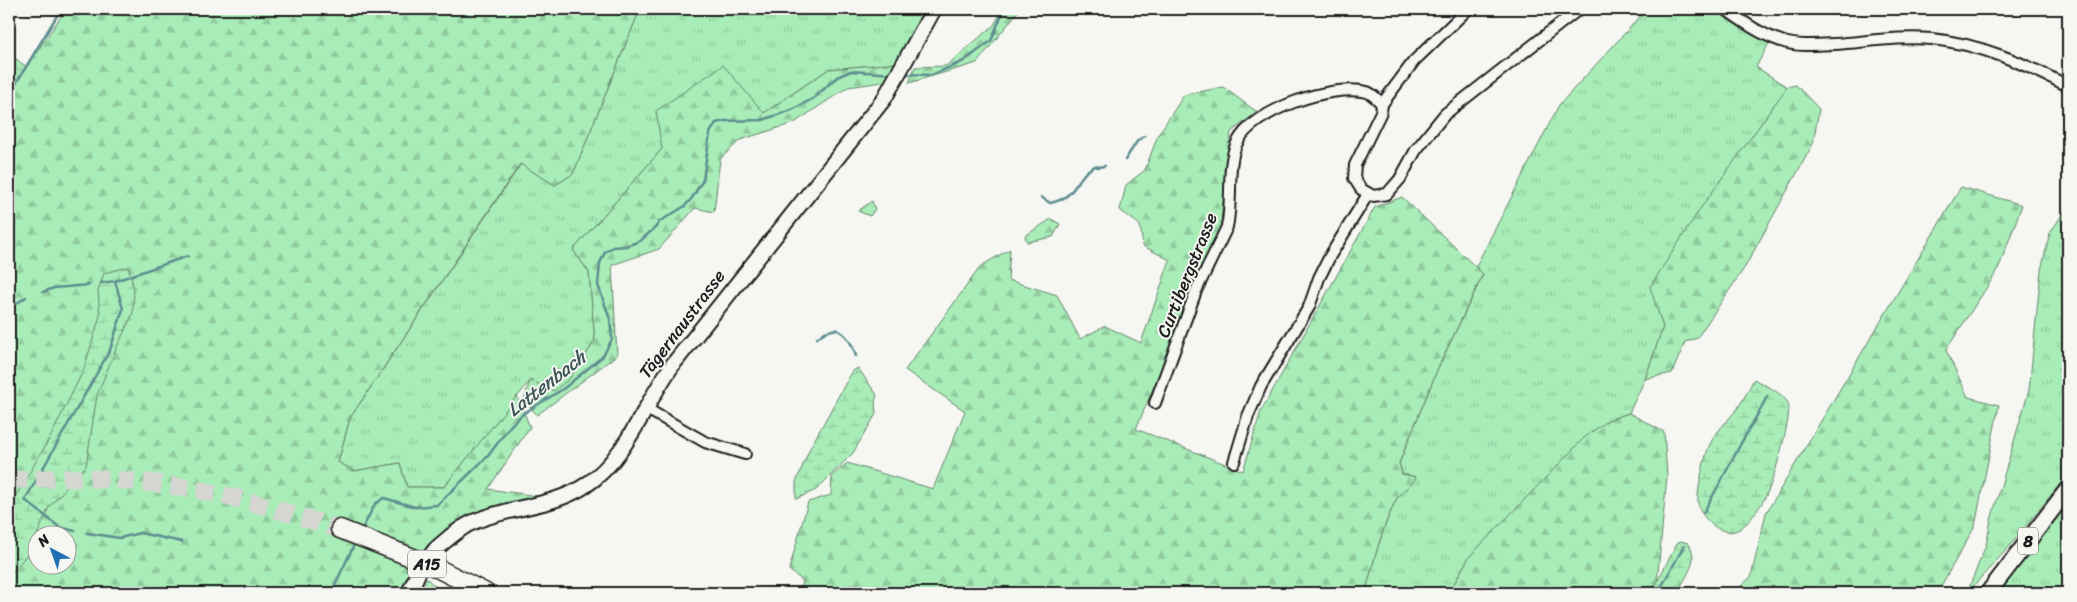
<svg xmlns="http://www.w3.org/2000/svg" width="2077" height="602" font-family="Sriracha,sans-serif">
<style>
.grass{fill:url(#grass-tufts);stroke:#62846a}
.forest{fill:url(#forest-firs);stroke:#62846a;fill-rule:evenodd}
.wetland{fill:url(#wetland-marsh);stroke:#62846a}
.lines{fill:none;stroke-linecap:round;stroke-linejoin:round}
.stream{stroke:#5d8d90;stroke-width:2.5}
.highway-tunnel{stroke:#d5d5d2;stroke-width:18;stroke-dasharray:18 9;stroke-linecap:butt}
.street-casing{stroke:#1c1c1c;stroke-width:14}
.secondary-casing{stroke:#1c1c1c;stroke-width:18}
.primary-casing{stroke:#1c1c1c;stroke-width:19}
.highway-casing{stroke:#1c1c1c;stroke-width:21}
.street{stroke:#f6f6f2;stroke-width:10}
.secondary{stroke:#f6f6f2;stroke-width:14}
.primary{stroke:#f6f6f2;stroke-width:15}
.highway{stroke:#f6f6f2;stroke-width:18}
.secondary-bridge-casing{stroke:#1c1c1c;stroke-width:18;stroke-linecap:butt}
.secondary-bridge{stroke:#f6f6f2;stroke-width:14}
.labels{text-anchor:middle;stroke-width:4;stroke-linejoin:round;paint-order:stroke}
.shield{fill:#f6f6f2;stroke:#5d5d5c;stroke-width:1}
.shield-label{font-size:16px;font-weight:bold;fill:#1c1c1c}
.street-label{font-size:18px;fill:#1c1c1c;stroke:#f6f6f2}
.water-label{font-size:19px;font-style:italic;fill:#3c5556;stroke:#f6f6f2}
</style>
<defs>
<pattern id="grass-tufts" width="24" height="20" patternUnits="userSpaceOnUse" patternTransform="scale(1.25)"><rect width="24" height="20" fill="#a8ecb7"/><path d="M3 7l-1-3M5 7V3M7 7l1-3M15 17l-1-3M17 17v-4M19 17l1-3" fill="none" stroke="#90ca9d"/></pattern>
<pattern id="forest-firs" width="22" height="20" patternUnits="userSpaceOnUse" patternTransform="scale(1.25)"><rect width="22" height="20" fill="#a8ecb7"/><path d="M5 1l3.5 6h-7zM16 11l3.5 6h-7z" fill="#90ca9d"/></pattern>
<pattern id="wetland-marsh" width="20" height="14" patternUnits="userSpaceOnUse" patternTransform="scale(1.25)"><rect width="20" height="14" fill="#a8ecb7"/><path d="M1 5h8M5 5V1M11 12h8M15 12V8" fill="none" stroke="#90ca9d"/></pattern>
</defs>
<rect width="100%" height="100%" fill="#f6f6f2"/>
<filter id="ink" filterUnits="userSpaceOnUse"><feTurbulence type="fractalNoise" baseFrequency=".02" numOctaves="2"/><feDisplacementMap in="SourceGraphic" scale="10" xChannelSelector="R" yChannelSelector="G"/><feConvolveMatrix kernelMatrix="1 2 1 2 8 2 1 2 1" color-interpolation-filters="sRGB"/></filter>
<g filter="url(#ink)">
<g class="grass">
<path d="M640,9H929L898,63L829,69L764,113L662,149L573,250L589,272L595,341L570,378L554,392L530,381L444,487H407L400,463L354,471L338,462L350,418L521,164L555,185L573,174Z"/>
<path d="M1647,9H1715L1769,43L1756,67L1787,87L1651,287L1663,327L1645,379L1629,413L1608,420L1469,557L1449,593H1365C1374,562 1381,530 1396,500C1401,490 1410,487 1416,477L1402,474L1399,464L1438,368L1483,275L1476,266L1559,105Z"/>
<path d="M9,54L27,67L9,93Z"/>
<path d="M2068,206V474L2010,546L1967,593L1986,545L1991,520L2029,390L2041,270L2050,233Z"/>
<path d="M2068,490V593H1990Z"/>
</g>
<g class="forest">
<path d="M66,9H640L573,174L555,185L520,164L350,418L338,462L354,471L400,463L407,487H444L517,396L530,427L488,489L537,496L469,515L428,548L403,587L402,593H9V93ZM38,534H68V564H38Z"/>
<path d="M1003,9H1020L977,63L909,83L915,67L946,66L994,25Z"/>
<path d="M898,63L890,81L848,87L794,123L740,140L720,159L714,212L695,208L659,249L612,265L617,355L537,415L524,400L530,380L554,391L570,378L595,341L589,272L573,250L662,149L656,111L723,65L764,113L829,69Z"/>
<path d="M1796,85L1819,109L1813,144L1745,267L1697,338L1685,342L1672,373L1645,379L1663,327L1650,287L1698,212L1787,87Z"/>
<path d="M1223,87L1257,112L1231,132L1220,230L1136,429L1243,471L1261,411L1375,207L1402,197L1483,274L1438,368L1399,463L1402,474L1416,477C1411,487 1401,490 1396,500C1381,529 1374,562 1365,593H875L853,583L847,593H800L803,581L789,570L808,502L831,495L832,476L847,463L933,489L965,411L905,370L981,266L1010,249L1008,280L1057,295L1080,339L1105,326L1141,343L1170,260L1143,246L1140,225L1120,210L1126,185L1145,170L1158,135L1184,95Z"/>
<path d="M1961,187L2022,205L1998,270L1946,350L1968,397L1999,405L1975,526L1937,593H1733L1751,577L1766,513Z"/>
<path d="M872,201L875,209L870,216L858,211Z"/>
<path d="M1051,219L1060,224L1053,237L1027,242L1025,236Z"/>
<path d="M1629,413L1664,432L1667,476L1657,583L1651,593H1449L1469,557L1584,438L1608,420Z"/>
<path d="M427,579L443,593H419Z"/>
</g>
<g class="wetland">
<path d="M128,267L134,288L133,313L116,349L97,395L86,466L49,507L38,533L26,556L12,572L9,568V507L50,438L84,369L100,316L98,291L104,273Z"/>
<path d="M858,368L877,395L875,402L876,414L853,453L816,490L796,499V482L810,448L849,377L854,370Z"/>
<path d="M1754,379C1765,386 1782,392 1788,403C1793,413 1774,479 1768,491C1763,503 1752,520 1741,528C1724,540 1699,519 1698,501C1697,492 1704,460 1707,452C1712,435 1726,423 1737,409C1743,400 1749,389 1754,379Z"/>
<path d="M1681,541L1688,543C1701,560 1685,577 1677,593H1651L1678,542Z"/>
</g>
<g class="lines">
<g class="stream">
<path d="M904,74L932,75L964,61L991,41L1004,9"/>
<path d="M9,95L61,9"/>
<path d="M1125,160L1138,140L1145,136"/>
<path d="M1041,197L1050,203C1078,198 1075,175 1095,166L1098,167L1105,166"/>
<path d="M101,283L115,281L188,256"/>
<path d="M43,292L54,288L89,285"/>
<path d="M9,304L13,306L26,297"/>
<path d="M817,338L825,332L836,329C848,335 852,344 856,356"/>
<path d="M1703,513C1716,491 1727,470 1739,447C1748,430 1759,414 1767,396"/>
<path d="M75,531L59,527L25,500L110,350L123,309L115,281"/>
<path d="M361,531L375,504L384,498L415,507L437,505L488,456L511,425L524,413L563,389L603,356L612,339L610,319L598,285L600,263L605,252L613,247L626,246L640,241L656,227L659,222L685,206L692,198L703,180L710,133L716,123L725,121L762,120L792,110L814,98L837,77L851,71L894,74"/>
<path d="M87,533L120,538L140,533L182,542"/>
<path d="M336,593L334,587L355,543"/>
<path d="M1658,593L1684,546"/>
</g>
<path class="highway-tunnel" d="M9,480C84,475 162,480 235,498C270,506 305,519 340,529"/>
<defs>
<g id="street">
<path d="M1725,9C1742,21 1760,34 1781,41C1797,47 1817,45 1834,44C1866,42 1900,36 1932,39C1981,44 2025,64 2068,86"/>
<path d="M1382,104L1414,61L1468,9"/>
<path d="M1155,403L1196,291L1227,227C1233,201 1226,166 1237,143C1252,110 1333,83 1367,92C1373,94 1377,99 1382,104L1381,112L1355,165L1354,178L1361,189L1373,196L1387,194L1400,179L1416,150L1445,114L1579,9"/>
<path d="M645,408L705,442L745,454"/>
<path d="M1234,462L1248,416L1261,386L1309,307L1319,278L1330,256L1368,194"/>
</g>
<g id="secondary">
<path d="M435,550C446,540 457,530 471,523C508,506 552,508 586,485C627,458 645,402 674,363L884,99L934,9"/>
<path d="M409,593L419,571"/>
</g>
<path id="primary" d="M1988,593L2068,489"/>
<path id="highway" d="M340,529L431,565L486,593"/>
</defs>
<use href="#street" class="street-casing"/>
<use href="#secondary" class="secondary-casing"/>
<use href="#primary" class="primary-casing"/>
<use href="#highway" class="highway-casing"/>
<use href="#street" class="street"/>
<use href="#secondary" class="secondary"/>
<use href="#primary" class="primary"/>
<use href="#highway" class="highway"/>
<defs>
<path id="secondary-bridge" d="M419,571L435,550"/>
</defs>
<use href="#secondary-bridge" class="secondary-bridge-casing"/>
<use href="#secondary-bridge" class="secondary-bridge"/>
</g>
</g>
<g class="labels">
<g class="shield">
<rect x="2018" y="527.5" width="20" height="27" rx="4"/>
<rect x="408" y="550.5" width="38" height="27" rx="4"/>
</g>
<g class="shield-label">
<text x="2028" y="547">8</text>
<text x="427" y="570">A15</text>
</g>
<g class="street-label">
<text transform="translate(1187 275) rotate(-68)" y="6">Curtibergstrasse</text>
<text transform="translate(682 324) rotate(-53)" y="6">Tägernaustrasse</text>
</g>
<g class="water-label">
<text transform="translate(546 383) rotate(-38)" y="7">Lattenbach</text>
</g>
</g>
<rect width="2077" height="602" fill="none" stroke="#f6f6f2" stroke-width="30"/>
<rect x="15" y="15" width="2047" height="572" fill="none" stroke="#1c1c1c" stroke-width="2" filter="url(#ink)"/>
<g transform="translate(52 550) rotate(319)"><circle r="24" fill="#f6f6f2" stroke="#9f9f9c"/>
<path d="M0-4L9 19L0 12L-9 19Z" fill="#1f6fb2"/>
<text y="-8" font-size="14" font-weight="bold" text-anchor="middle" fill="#1c1c1c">N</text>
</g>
</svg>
